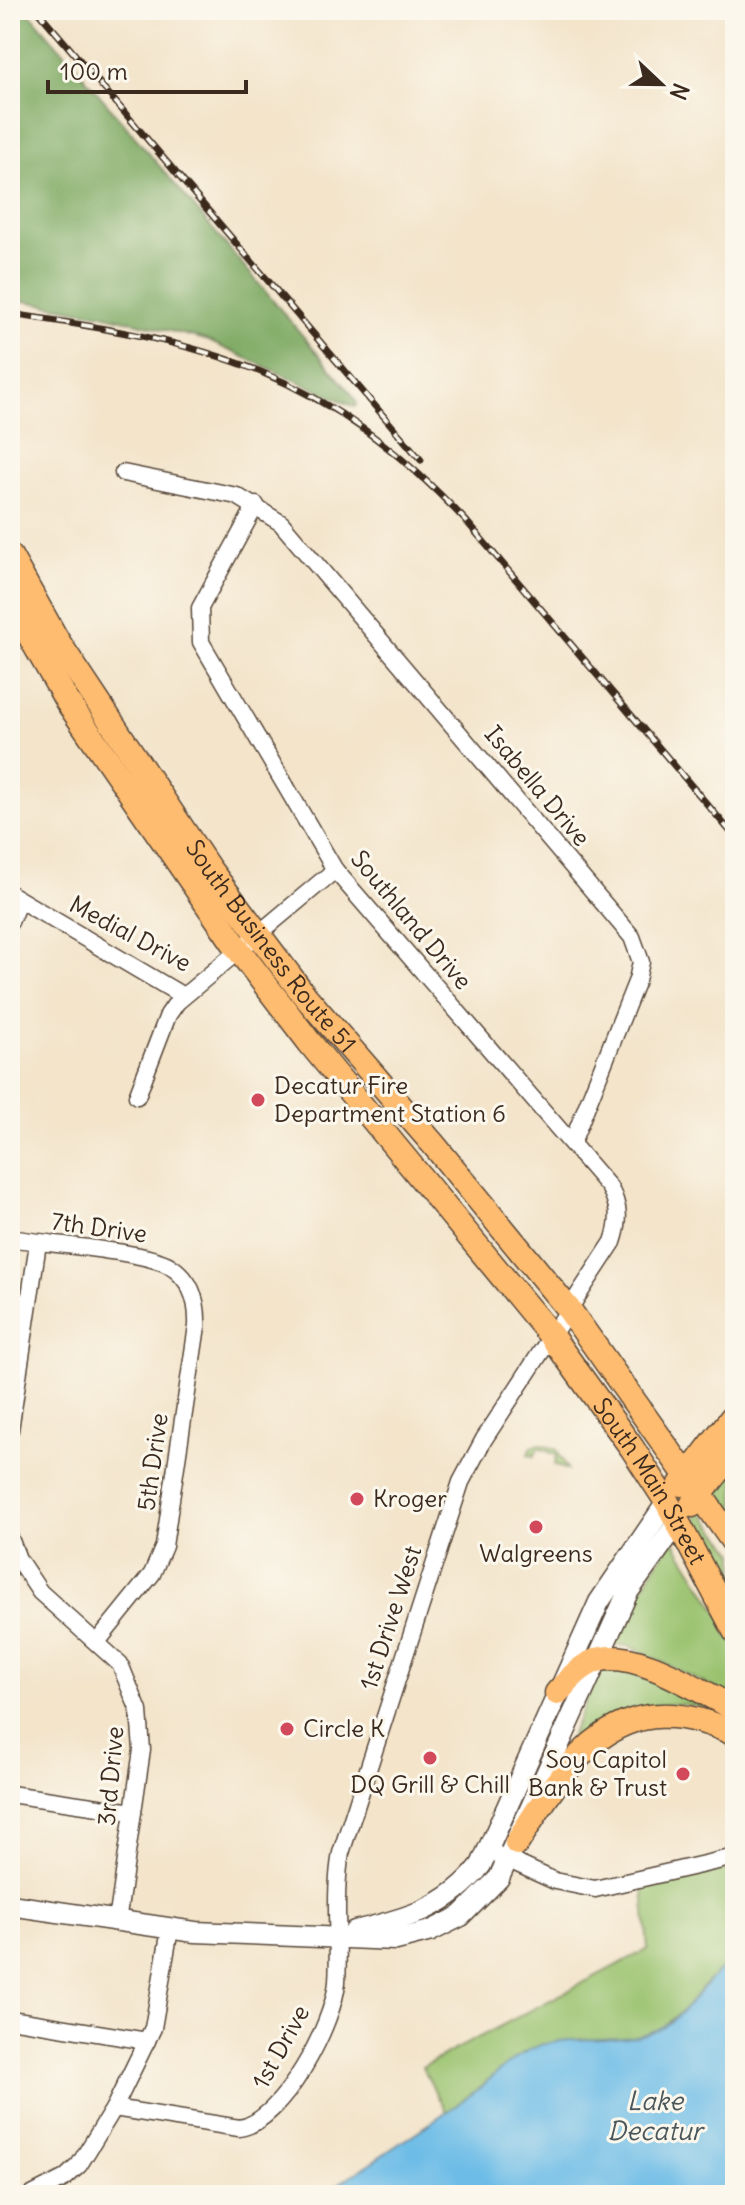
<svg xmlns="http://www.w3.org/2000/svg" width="745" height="2205" font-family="Delius,sans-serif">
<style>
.green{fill:#9ac26e;stroke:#6a7646;stroke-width:2}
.forest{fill:#7ba861;stroke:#5b6940;stroke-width:2}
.water{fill:#6cbce7;stroke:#547382;stroke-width:2}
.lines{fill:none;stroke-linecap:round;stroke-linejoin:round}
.minor-casing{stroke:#574638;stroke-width:19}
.tertiary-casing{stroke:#574638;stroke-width:23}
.primary-casing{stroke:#574638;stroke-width:27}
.minor{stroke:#fff;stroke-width:16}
.tertiary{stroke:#fff;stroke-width:20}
.primary{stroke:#febc70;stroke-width:24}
.rail-casing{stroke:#3b2a1e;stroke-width:7}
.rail{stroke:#fbf7ec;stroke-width:4;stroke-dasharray:12;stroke-linecap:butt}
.poi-dot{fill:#d1495b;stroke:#fbf7ec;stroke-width:3}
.labels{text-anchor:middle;stroke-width:6;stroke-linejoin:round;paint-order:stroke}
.street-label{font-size:24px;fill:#3b2a1e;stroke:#fbf7ec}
.poi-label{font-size:24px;fill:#3b2a1e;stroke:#fbf7ec;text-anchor:start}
.water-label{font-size:26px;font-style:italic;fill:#4a565a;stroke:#fbf7ec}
</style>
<rect width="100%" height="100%" fill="#fbf7ec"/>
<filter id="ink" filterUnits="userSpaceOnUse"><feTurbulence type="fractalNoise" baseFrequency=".0125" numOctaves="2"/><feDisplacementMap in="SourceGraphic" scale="16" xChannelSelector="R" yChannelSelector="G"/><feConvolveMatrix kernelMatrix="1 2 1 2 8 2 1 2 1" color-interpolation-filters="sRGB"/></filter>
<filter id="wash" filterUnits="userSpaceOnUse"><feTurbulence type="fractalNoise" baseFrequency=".006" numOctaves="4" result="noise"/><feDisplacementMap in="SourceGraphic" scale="32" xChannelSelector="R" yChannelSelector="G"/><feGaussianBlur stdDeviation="1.8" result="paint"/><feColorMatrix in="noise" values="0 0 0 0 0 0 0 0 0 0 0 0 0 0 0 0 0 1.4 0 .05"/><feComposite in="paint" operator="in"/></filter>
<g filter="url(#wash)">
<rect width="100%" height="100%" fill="#f3e4ca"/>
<g class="green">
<path d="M539,1444L556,1449L568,1470L555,1465L557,1455L539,1448L534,1456L528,1454L530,1448Z"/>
<path d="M735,1457V1522L716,1493Z"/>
<path d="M697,1513L703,1514L735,1553V1606L698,1537Z"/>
<path d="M672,1538L735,1639V1699L630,1646L609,1645Z"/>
<path d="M599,1670H640L712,1710C657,1694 612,1713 570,1748L567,1745Z"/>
<path d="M735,1867V1960L706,1983L685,2009L661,2028L635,2038L603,2039L480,2088L446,2112L422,2067L648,1949L643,1888Z"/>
</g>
<path class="forest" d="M10,10H27L65,54L351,393L357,403L355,407L206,340L102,314L10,299Z"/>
<path class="water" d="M735,1960V2195H321C371,2163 420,2130 469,2096C488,2082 506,2062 527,2051C569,2029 617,2049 658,2029C690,2014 704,1976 735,1960Z"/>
</g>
<g filter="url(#ink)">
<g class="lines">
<defs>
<g id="minor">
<path d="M123,473L237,496L281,523L632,937L641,962L637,980L572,1143"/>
<path d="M10,894L183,996"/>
<path d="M10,922L19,900"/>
<path d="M137,1096L168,1015L177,1002L335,870"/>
<path d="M10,1238C44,1244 146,1251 170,1266C192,1280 198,1302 197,1326L164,1546L152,1574L97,1642"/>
<path d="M10,1430L38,1243"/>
<path d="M10,1538L18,1559L40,1592L120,1664L139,1711L142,1750L117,1922"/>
<path d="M10,1794L133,1812"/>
<path d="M489,1851L555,1881L595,1889L735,1857"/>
<path d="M10,2019L147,2041"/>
<path d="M114,2108L239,2128C282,2123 334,2023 337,1982C340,1938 333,1897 341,1853L461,1482L484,1439L613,1242C620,1222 620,1206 609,1187L335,870L201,642L200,608L256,505"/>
<path d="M32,2195L65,2178L79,2165L114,2108L153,2028L170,1929"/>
</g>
<g id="tertiary">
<path d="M10,1905L195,1932L396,1940L431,1931L461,1916L499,1878L628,1592L678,1522"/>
<path d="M355,1931C405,1919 448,1908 481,1865L599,1602L667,1502"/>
</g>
<g id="primary">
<path id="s1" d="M10,556L58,642L209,869L305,996L434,1145L570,1311L735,1544"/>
<path id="s2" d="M10,601L67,701L238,949L310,1043L552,1337L632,1448L667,1502L735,1631"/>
<path d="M681,1484L735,1414"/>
<path d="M692,1505L735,1450"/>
<path d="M557,1693C568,1681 579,1667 595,1661C632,1646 701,1692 735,1709"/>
<path d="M517,1843C571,1755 621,1680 735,1734"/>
</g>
</defs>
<use href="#minor" class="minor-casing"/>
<use href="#tertiary" class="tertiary-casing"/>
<use href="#primary" class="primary-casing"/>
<use href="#minor" class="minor"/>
<use href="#tertiary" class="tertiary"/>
<use href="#primary" class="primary"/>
<defs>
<g id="rail">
<path d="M37,10L421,460"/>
<path d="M10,314C209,342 325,370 467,522L735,837"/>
</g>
</defs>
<use href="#rail" class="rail-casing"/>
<use href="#rail" class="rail"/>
</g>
</g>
<g class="poi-dot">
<circle cx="258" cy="1100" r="8"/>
<circle cx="357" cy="1499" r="8"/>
<circle cx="536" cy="1527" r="8"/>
<circle cx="287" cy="1729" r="8"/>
<circle cx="430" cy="1758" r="8"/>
<circle cx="683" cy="1774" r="8"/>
</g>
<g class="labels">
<g class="street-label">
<text transform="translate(537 786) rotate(50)" y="8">Isabella Drive</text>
<text transform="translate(411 920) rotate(50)" y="8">Southland Drive</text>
<text transform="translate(130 934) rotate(28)" y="8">Medial Drive</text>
<text dy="8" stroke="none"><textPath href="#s1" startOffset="470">South Business Route 51</textPath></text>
<text transform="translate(99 1228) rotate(8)" y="8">7th Drive</text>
<text transform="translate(153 1462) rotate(-82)" y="8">5th Drive</text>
<text dy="8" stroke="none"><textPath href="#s2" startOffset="1090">South Main Street</textPath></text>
<text transform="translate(391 1618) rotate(-72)" y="8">1st Drive West</text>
<text transform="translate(111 1776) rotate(-85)" y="8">3rd Drive</text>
<text transform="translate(281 2047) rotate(-61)" y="8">1st Drive</text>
</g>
<g class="poi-label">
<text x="274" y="1094">Decatur Fire<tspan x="274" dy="28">Department Station 6</tspan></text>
<text x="373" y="1507">Kroger</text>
<text x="536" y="1562" text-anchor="middle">Walgreens</text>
<text x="303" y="1737">Circle K</text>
<text x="667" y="1768" text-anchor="end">Soy Capitol<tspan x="667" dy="28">Bank &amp; Trust</tspan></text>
<text x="430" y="1793" text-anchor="middle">DQ Grill &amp; Chill</text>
</g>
<g class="water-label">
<text x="655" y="2110">Lake<tspan x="655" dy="30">Decatur</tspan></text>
</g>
</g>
<rect width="745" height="2205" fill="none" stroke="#fbf7ec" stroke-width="40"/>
<g transform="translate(661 84) rotate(112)" stroke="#fbf7ec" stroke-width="6" paint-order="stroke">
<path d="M0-6L14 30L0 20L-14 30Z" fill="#3b2a1e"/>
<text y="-12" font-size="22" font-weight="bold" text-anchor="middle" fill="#3b2a1e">N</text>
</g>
<path d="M48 80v12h198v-12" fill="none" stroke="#3b2a1e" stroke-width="4"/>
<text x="60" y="80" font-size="24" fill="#3b2a1e" stroke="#fbf7ec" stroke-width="6" paint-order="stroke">100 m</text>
</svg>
